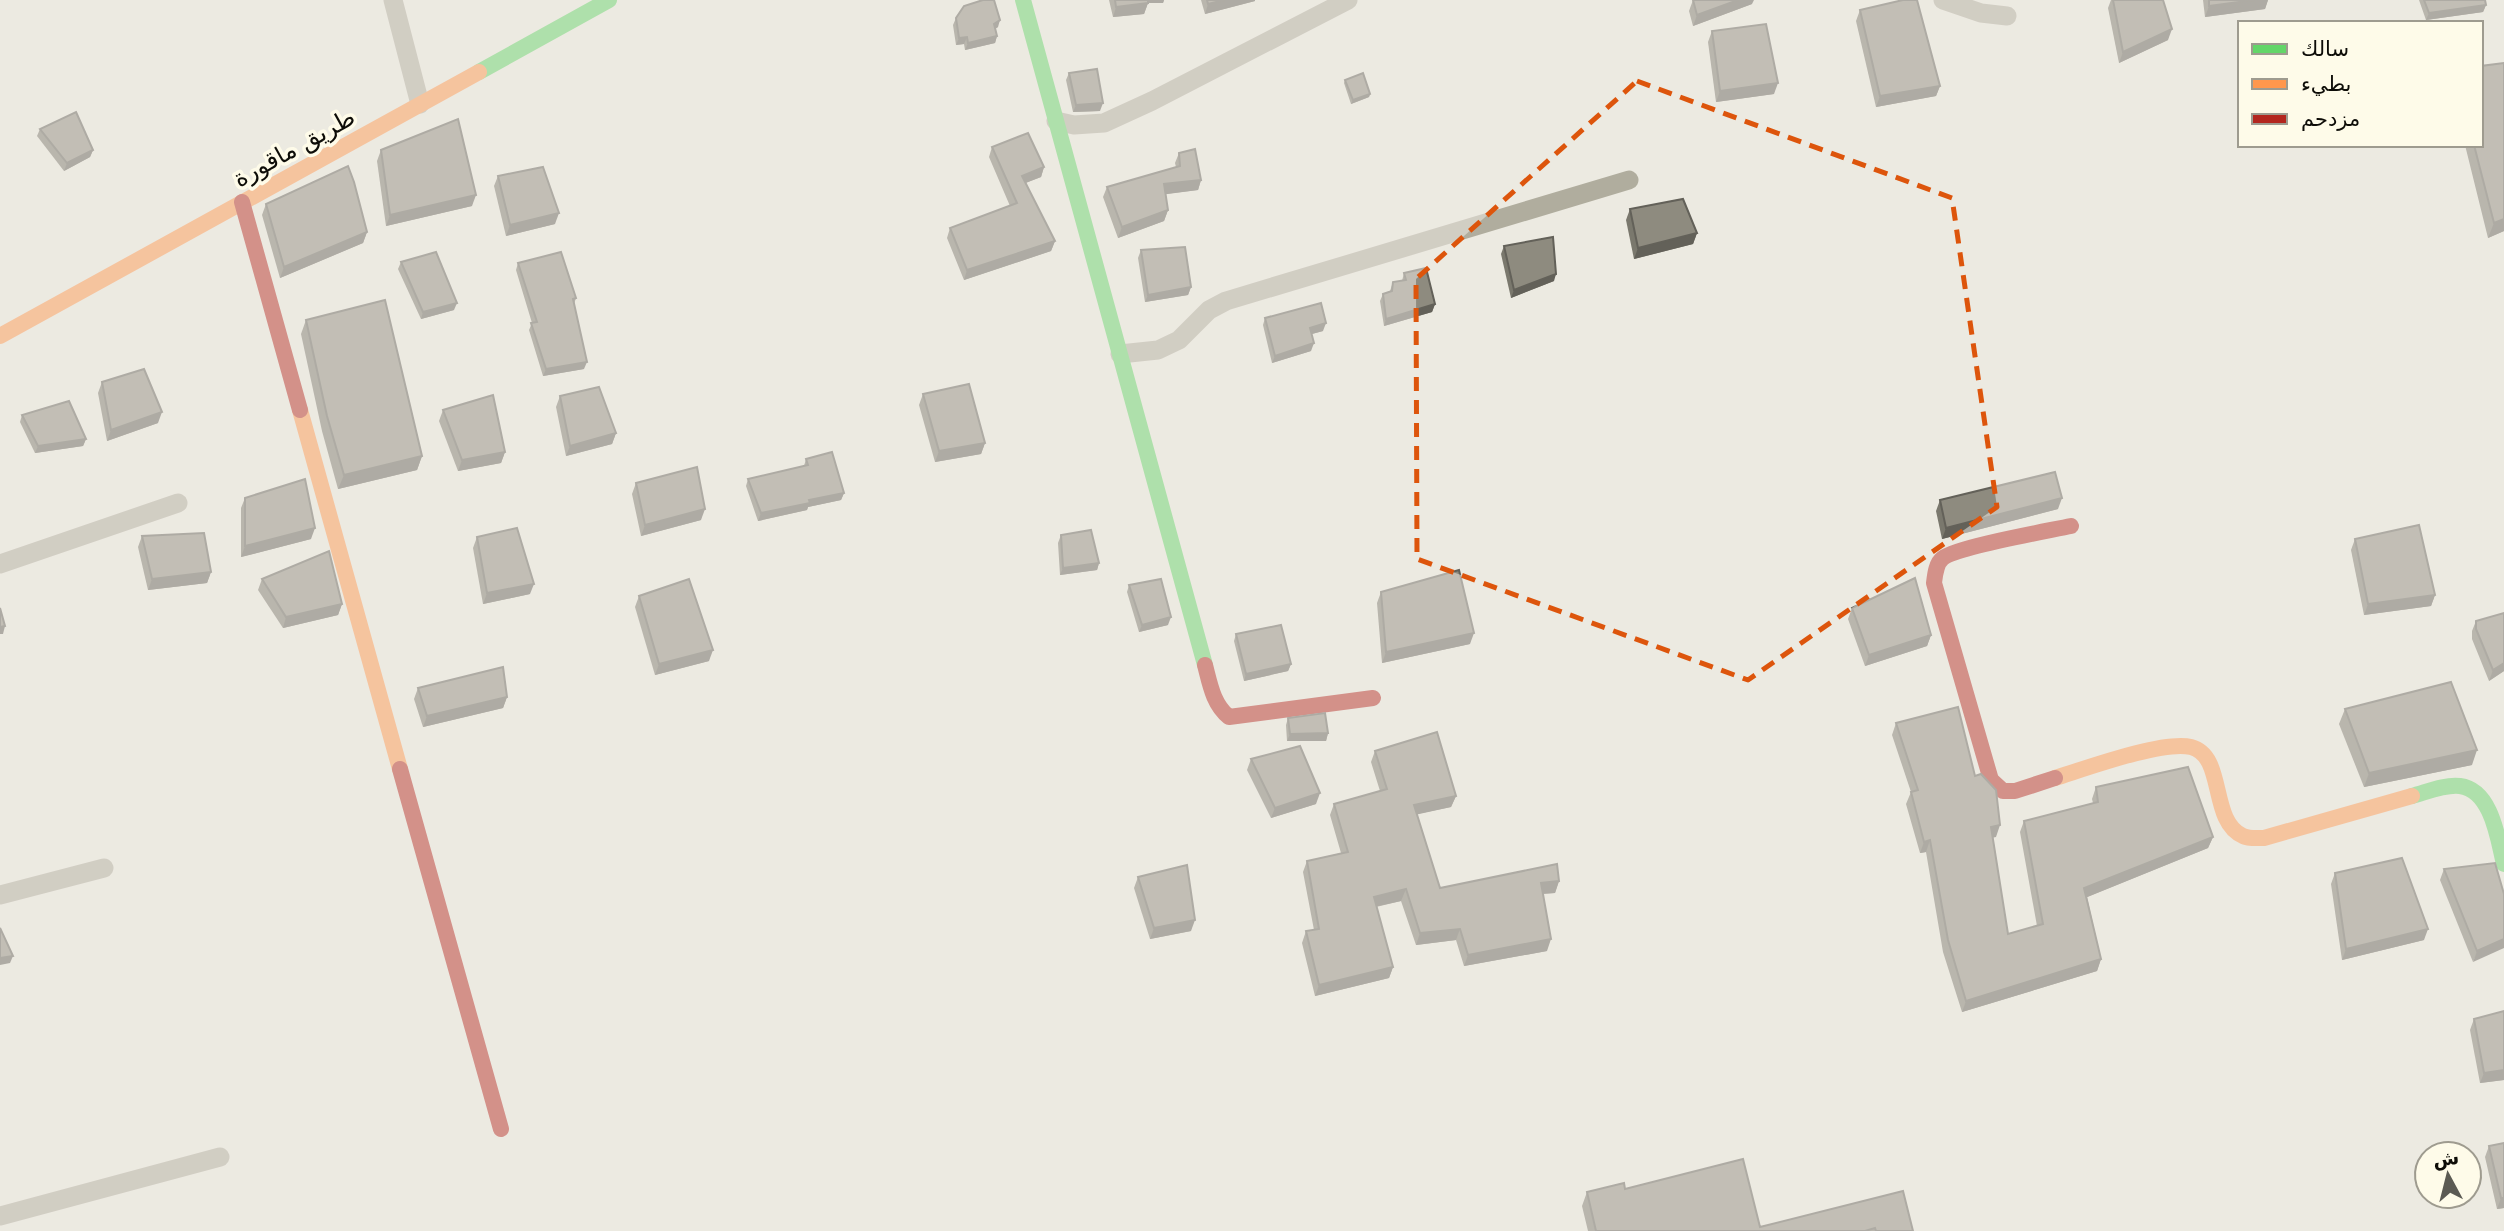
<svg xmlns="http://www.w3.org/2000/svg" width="2504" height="1231" font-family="'DejaVu Sans',Vazirmatn,sans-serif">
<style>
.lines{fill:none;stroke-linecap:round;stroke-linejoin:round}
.street{stroke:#b0ad9e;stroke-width:19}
.fast{stroke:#63d668;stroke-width:16}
.slow{stroke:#ff974d;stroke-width:16}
.jam{stroke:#b3261e;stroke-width:16}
.wall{fill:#7a786d}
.shaded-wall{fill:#636159}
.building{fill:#8e8b7f;stroke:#636159;stroke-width:2}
.marked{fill:none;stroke:#dd550c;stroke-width:5;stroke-dasharray:14 9;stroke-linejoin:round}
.labels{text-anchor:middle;stroke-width:7;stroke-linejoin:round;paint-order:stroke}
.street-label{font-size:24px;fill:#0d0c07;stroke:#fefbe9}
</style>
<rect width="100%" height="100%" fill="#eceae1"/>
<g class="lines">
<g class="street">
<path d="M393,0L420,104"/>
<path d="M1943,0L1981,13L2007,16"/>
<path d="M1056,121L1074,125L1104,123L1152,101L1348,0"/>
<path d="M1120,354L1158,350L1179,340L1209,310L1226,301L1629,180"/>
<path d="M0,564L178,503"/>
<path d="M0,895L104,868"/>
<path d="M0,1216L220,1157"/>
</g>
<g class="fast">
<path d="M1023,0L1205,665"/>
<path d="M479,72L609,0"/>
<path d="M2412,796C2427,792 2445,784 2460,786C2492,790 2498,840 2504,864"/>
</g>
<g class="slow">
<path d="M0,336L479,72"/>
<path d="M300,410L400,769"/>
<path d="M2055,778C2084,769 2163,740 2191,747C2226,756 2209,821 2243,836C2249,839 2257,838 2264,838L2412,796"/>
</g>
<g class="jam">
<path d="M242,202L300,410"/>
<path d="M1205,665C1210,684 1213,704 1229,717L1373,698"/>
<path d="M400,769L501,1129"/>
<path d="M2055,778L2015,791H2003L1991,780L1934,583C1935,575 1936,563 1943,558C1957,547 2048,531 2071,526"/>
</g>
</g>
<g class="wall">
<path d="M1109,0H1164L1163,3H1148L1144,14L1113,17Z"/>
<path d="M1201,0H1255V1L1205,14Z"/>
<path d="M1693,0L1752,4L1693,26L1689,11Z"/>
<path d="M2111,0H2163L2168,40L2119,63L2108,8Z"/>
<path d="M2203,0H2268L2265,9L2205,17Z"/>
<path d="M2419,0H2485L2486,5L2483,12L2426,20Z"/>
<path d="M1860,10L1940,86L1936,96L1876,107L1856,21Z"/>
<path d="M956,18L998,27L995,29L997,36L995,43L965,50L964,44L956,45L953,25Z"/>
<path d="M1712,31L1774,94L1716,102L1708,42Z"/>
<path d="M2504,63V231L2488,238L2465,145H2481Z"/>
<path d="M1069,73L1100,111L1073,112L1066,80Z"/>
<path d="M1345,80L1370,94L1369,97L1351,104L1344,83Z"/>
<path d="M40,129L93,150L90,157L64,171L37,136Z"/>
<path d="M992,147L1044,167L1041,177L1025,183L1055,241L1051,251L964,280L947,238L950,228L1010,206L989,157Z"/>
<path d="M381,150L472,206L386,226L377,161Z"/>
<path d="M1179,153L1201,180L1198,190L1165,194L1168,210L1164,221L1118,238L1103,197L1107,187L1176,167L1175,163Z"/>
<path d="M498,176L555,224L506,236L494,186Z"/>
<path d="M266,204L367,232L363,243L280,278L262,215Z"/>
<path d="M1630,209L1697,233L1693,244L1634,259L1626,220Z"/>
<path d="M1504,246L1554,281L1511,298L1501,254Z"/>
<path d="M1141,250L1191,287L1188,295L1145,302L1138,258Z"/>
<path d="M401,262L454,310L421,319L398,269Z"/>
<path d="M518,263L576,298L574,304L584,369L543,376L529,330L532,323L516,270Z"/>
<path d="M1404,273L1435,304L1432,312L1384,326L1380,301L1383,294L1390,291L1393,282L1402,281Z"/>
<path d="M1265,318L1323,331L1312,334L1311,351L1272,363L1263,325Z"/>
<path d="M306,320L422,456L417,470L338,489L322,431L301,334Z"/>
<path d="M102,382L158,423L107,441L98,393Z"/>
<path d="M923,394L985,443L981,454L935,462L919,405Z"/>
<path d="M560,396L616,433L612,444L566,456L556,407Z"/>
<path d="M443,410L505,452L501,463L458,471L439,421Z"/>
<path d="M22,415L86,439L83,446L35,453L20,422Z"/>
<path d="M806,459L844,493L841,500L808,507L807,510L758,521L746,486L748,479L804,466Z"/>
<path d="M636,483L701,520L641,536L632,494Z"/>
<path d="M245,498L311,539L241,557V508Z"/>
<path d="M1940,500L2058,509L1942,539L1936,511Z"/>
<path d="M1061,535L1099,563L1097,570L1060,575L1058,543Z"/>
<path d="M142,536L211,572L207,583L148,590L138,547Z"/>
<path d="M477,537L530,594L483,604L473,548Z"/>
<path d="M2355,539L2435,595L2431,606L2364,615L2351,550Z"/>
<path d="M262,579L342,604L338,615L283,628L258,590Z"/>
<path d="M1129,585L1168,625L1139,632L1127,592Z"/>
<path d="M1381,592L1470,644L1382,663L1377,603Z"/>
<path d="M639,596L709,661L655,675L635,607Z"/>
<path d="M1852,608L1931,635L1927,646L1865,666L1848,619Z"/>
<path d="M2504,613V671L2489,681L2472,639V631L2476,621Z"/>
<path d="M1236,634L1291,664L1288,671L1244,681L1234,641Z"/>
<path d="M418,688L507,697L503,708L423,727L414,699Z"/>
<path d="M2345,709L2472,765L2364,787L2339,724Z"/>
<path d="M1288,718L1328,733L1326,741H1287L1286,725Z"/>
<path d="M1896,723L1975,776L1996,837H1993L2008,934L2037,926L2020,832L2024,821L2093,803L2092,799L2096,787L2213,837L2208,848L2087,897L2101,959L2097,971L1962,1012L1943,952L1926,852L1920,853L1906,804L1911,792L1892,735Z"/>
<path d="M1375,751L1456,796L1451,807L1417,814L1440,888L1559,881L1555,893L1543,894L1547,951L1464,966L1456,940L1416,945L1401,901L1376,907L1393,967L1389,978L1315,996L1302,943L1306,931L1314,930L1303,872L1307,861L1341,853L1330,815L1334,804L1380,791L1371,762Z"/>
<path d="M1251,759L1316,804L1271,818L1247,770Z"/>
<path d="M2444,869L2504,894L2473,962L2440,880Z"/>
<path d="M2335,873L2424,940L2342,960L2331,884Z"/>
<path d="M1138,877L1191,931L1150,939L1134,888Z"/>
<path d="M2474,1019L2504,1080L2480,1083L2470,1030Z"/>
<path d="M2504,1143V1208L2497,1209L2485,1157L2489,1146Z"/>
<path d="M1625,1189L1760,1227L1903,1191L1913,1231H1588L1582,1206L1587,1192Z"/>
</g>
<g class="shaded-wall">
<path d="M1147,0H1164L1163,3H1145Z"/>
<path d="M1224,0H1255V1L1205,14L1208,4Z"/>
<path d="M1738,0H1754L1752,4L1693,26L1697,15Z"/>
<path d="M2254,0H2268L2265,9L2205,17L2209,6Z"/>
<path d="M1148,3L1144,14L1113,17L1116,7Z"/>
<path d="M2486,5L2483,12L2426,20L2429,13Z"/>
<path d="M1000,20L998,27L991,31L994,24Z"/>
<path d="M2172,29L2168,40L2119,63L2123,52Z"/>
<path d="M997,36L995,43L965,50L968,43Z"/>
<path d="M967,37L964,44L956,45L959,38Z"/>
<path d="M1778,83L1774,94L1716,102L1720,91Z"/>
<path d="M1940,86L1936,96L1876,107L1880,96Z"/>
<path d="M1370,94L1369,97L1351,104L1353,100Z"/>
<path d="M1103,103L1100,111L1073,112L1076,105Z"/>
<path d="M93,150L90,157L64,171L67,163Z"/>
<path d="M1044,167L1041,177L1018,186L1022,176Z"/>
<path d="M1201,180L1198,190L1160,195L1164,184Z"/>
<path d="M476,195L472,206L386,226L390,215Z"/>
<path d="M1168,210L1164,221L1118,238L1122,227Z"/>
<path d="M559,213L555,224L506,236L510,225Z"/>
<path d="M2504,219V231L2488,238L2494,223Z"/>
<path d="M367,232L363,243L280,278L284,267Z"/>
<path d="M1697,233L1693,244L1634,259L1638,248Z"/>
<path d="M1055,241L1051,251L964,280L967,270Z"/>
<path d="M1556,274L1554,281L1511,298L1514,290Z"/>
<path d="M1191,287L1188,295L1145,302L1148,295Z"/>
<path d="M457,303L454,310L421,319L423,312Z"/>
<path d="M1435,304L1432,312L1384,326L1386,319Z"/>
<path d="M1326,323L1323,331L1308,335L1310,328Z"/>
<path d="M1314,343L1311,351L1272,363L1275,356Z"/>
<path d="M587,362L584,369L543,376L546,369Z"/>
<path d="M162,412L158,423L107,441L111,430Z"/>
<path d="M616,433L612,444L566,456L570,446Z"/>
<path d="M86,439L83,446L35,453L38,446Z"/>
<path d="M985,443L981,454L935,462L939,451Z"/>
<path d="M505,452L501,463L458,471L462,460Z"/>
<path d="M422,456L417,470L338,489L344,475Z"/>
<path d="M844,493L841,500L808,507L807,510L758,521L761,513L809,500Z"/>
<path d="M2062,498L2058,509L1942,539L1946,528Z"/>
<path d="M705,509L701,520L641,536L645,525Z"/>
<path d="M315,528L311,539L241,557L245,546Z"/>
<path d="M1099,563L1097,570L1060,575L1063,568Z"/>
<path d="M211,572L207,583L148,590L152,579Z"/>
<path d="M534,584L530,594L483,604L487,593Z"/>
<path d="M2435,595L2431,606L2364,615L2368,604Z"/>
<path d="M342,604L338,615L283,628L286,617Z"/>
<path d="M1171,617L1168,625L1139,632L1142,625Z"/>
<path d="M5,626L3,634H0V627Z"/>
<path d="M1474,633L1470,644L1382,663L1386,652Z"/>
<path d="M1931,635L1927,646L1865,666L1869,655Z"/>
<path d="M713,650L709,661L655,675L659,664Z"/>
<path d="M2504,663V671L2489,681L2493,670Z"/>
<path d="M1291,664L1288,671L1244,681L1246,674Z"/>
<path d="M507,697L503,708L423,727L427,716Z"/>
<path d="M1328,733L1326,741H1287L1290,734Z"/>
<path d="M2477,750L2472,765L2364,787L2369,773Z"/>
<path d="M1320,793L1316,804L1271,818L1275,808Z"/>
<path d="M1456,796L1451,807L1410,816L1414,805Z"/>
<path d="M2000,825L1996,837L1987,839L1991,827Z"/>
<path d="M2213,837L2208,848L2080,900L2084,888Z"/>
<path d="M1930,840L1926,852L1920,853L1924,842Z"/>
<path d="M1559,881L1555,893L1537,894L1541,883Z"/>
<path d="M1406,889L1401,901L1369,908L1374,897Z"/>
<path d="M1195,920L1191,931L1150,939L1154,928Z"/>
<path d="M1460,929L1456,940L1416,945L1420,933Z"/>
<path d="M2428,929L2424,940L2342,960L2346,949Z"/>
<path d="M1551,939L1547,951L1464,966L1468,955Z"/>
<path d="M2504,939V948L2473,962L2477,951Z"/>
<path d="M13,956L10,963L0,965V958Z"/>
<path d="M2101,959L2097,971L1962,1012L1966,1001Z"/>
<path d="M1393,967L1389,978L1315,996L1319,985Z"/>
<path d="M2504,1070V1080L2480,1083L2484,1073Z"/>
<path d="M2501,1198H2504V1208L2497,1209Z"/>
</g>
<g class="building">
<path d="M983,0H994L1000,20L994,24L997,36L968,43L967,37L959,38L956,18L964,6Z"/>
<path d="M1115,0H1148V3L1116,7Z"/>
<path d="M1207,0H1224L1208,4Z"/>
<path d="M1693,0H1738L1697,15Z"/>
<path d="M1903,0H1917L1940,86L1880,96L1860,10Z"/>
<path d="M2113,0H2163L2172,29L2123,52Z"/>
<path d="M2209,0H2254L2209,6Z"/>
<path d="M2424,0H2485L2486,5L2429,13Z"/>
<path d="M1766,24L1778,83L1720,91L1712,31Z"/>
<path d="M2504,63V219L2494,223L2474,145H2481V66Z"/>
<path d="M1097,69L1103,103L1076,105L1069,73Z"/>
<path d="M1363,73L1370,94L1353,100L1345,80Z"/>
<path d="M76,112L93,150L67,163L40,129Z"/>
<path d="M458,119L476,195L390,215L381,150Z"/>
<path d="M1028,133L1044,167L1022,176L1055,241L967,270L950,228L1017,203L992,147Z"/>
<path d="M1195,149L1201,180L1164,184L1168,210L1122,227L1107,187L1180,166L1179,153Z"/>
<path d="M348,166L354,182L367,232L284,267L266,204Z"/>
<path d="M543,167L559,213L510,225L498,176Z"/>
<path d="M1683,199L1697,233L1638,248L1630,209Z"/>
<path d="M1553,237L1556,274L1514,290L1504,246Z"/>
<path d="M1185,247L1191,287L1148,295L1141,250Z"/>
<path d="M436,252L457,303L423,312L401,262Z"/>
<path d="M561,252L576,298L573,299L587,362L546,369L531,323L537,322L518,263Z"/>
<path d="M1426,268L1435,304L1386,319L1383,294L1392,291L1393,282L1406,280L1404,273Z"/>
<path d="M385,300L422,456L344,475L327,416L306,320Z"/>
<path d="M1321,303L1326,323L1310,328L1314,343L1275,356L1265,318Z"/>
<path d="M144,369L162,412L111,430L102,382Z"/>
<path d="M969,384L985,443L939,451L923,394Z"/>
<path d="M599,387L616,433L570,446L560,396Z"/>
<path d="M493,395L505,452L462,460L443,410Z"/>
<path d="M69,401L86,439L38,446L22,415Z"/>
<path d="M832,452L844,493L809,500L810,503L761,513L748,479L808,465L806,459Z"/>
<path d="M697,467L705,509L645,525L636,483Z"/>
<path d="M2055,472L2062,498L1946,528L1940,500Z"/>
<path d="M305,479L315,528L245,546V498Z"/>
<path d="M2419,525L2435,595L2368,604L2355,539Z"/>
<path d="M517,528L534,584L487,593L477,537Z"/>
<path d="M1091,530L1099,563L1063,568L1061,535Z"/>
<path d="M204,533L211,572L152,579L142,536Z"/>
<path d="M329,551L342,604L286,617L262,579Z"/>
<path d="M1459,570L1474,633L1386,652L1381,592Z"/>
<path d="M1915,578L1931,635L1869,655L1852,608Z"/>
<path d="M689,579L713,650L659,664L639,596Z"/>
<path d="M1161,579L1171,617L1142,625L1129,585Z"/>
<path d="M0,608L5,626L0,627Z"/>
<path d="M2504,613V663L2493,670L2476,629V621Z"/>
<path d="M1281,625L1291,664L1246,674L1236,634Z"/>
<path d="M503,667L507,697L427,716L418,688Z"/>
<path d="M2451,682L2477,750L2369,773L2345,709Z"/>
<path d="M1958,707L1975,776L1981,774L1996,790L2000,825L1991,827L2008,934L2043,924L2024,821L2098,802L2096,787L2188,767L2213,837L2084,888L2101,959L1966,1001L1948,940L1930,840L1924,842L1911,792L1918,790L1896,723Z"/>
<path d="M1325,713L1328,733L1290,734L1288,718Z"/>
<path d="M1437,732L1456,796L1414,805L1440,888L1557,864L1559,881L1541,883L1551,939L1468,955L1460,929L1420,933L1406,889L1374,897L1393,967L1319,985L1306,931L1319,929L1307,861L1348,852L1334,804L1387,789L1375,751Z"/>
<path d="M1300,746L1320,793L1275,808L1251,759Z"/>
<path d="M2402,858L2428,929L2346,949L2335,873Z"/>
<path d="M2495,863L2504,894V939L2477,951L2444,869Z"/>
<path d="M1187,865L1195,920L1154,928L1138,877Z"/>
<path d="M0,928L13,956L0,958Z"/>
<path d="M2504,1011V1070L2484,1073L2474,1019Z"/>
<path d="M2504,1143V1198H2501L2489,1146Z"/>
<path d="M1743,1159L1760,1227L1903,1191L1913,1231H1876L1875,1228L1865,1231H1596L1587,1192L1624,1183L1625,1189Z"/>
</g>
<path d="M0 0H2504V1231H0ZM1637,81L1952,198L1997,507L1748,680L1417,559L1416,279Z" fill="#eceae1" fill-opacity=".55" fill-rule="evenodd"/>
<path class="marked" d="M1637,81L1952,198L1997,507L1748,680L1417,559L1416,279Z"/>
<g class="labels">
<g class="street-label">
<text transform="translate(294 148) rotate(-29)" y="8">طريق ماقورة</text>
</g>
</g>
<rect x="2238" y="21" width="245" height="126" fill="#fefbe9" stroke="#9e9b8f" stroke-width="2"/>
<rect x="2252" y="44" width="35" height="10" fill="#63d668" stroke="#9e9b8f" stroke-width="2"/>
<text x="2301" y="56" font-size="21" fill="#0d0c07">سالك</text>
<rect x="2252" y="79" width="35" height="10" fill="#ff974d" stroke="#9e9b8f" stroke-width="2"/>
<text x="2301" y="91" font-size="21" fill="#0d0c07">بطيء</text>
<rect x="2252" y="114" width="35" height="10" fill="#b3261e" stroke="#9e9b8f" stroke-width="2"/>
<text x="2301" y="126" font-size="21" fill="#0d0c07">مزدحم</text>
<g transform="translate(2448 1175) rotate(353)"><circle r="33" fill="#fefbe9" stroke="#9e9b8f" stroke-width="2"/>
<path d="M0-5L12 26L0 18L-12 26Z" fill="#5b5a53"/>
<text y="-10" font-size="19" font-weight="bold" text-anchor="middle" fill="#0d0c07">ش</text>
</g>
</svg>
